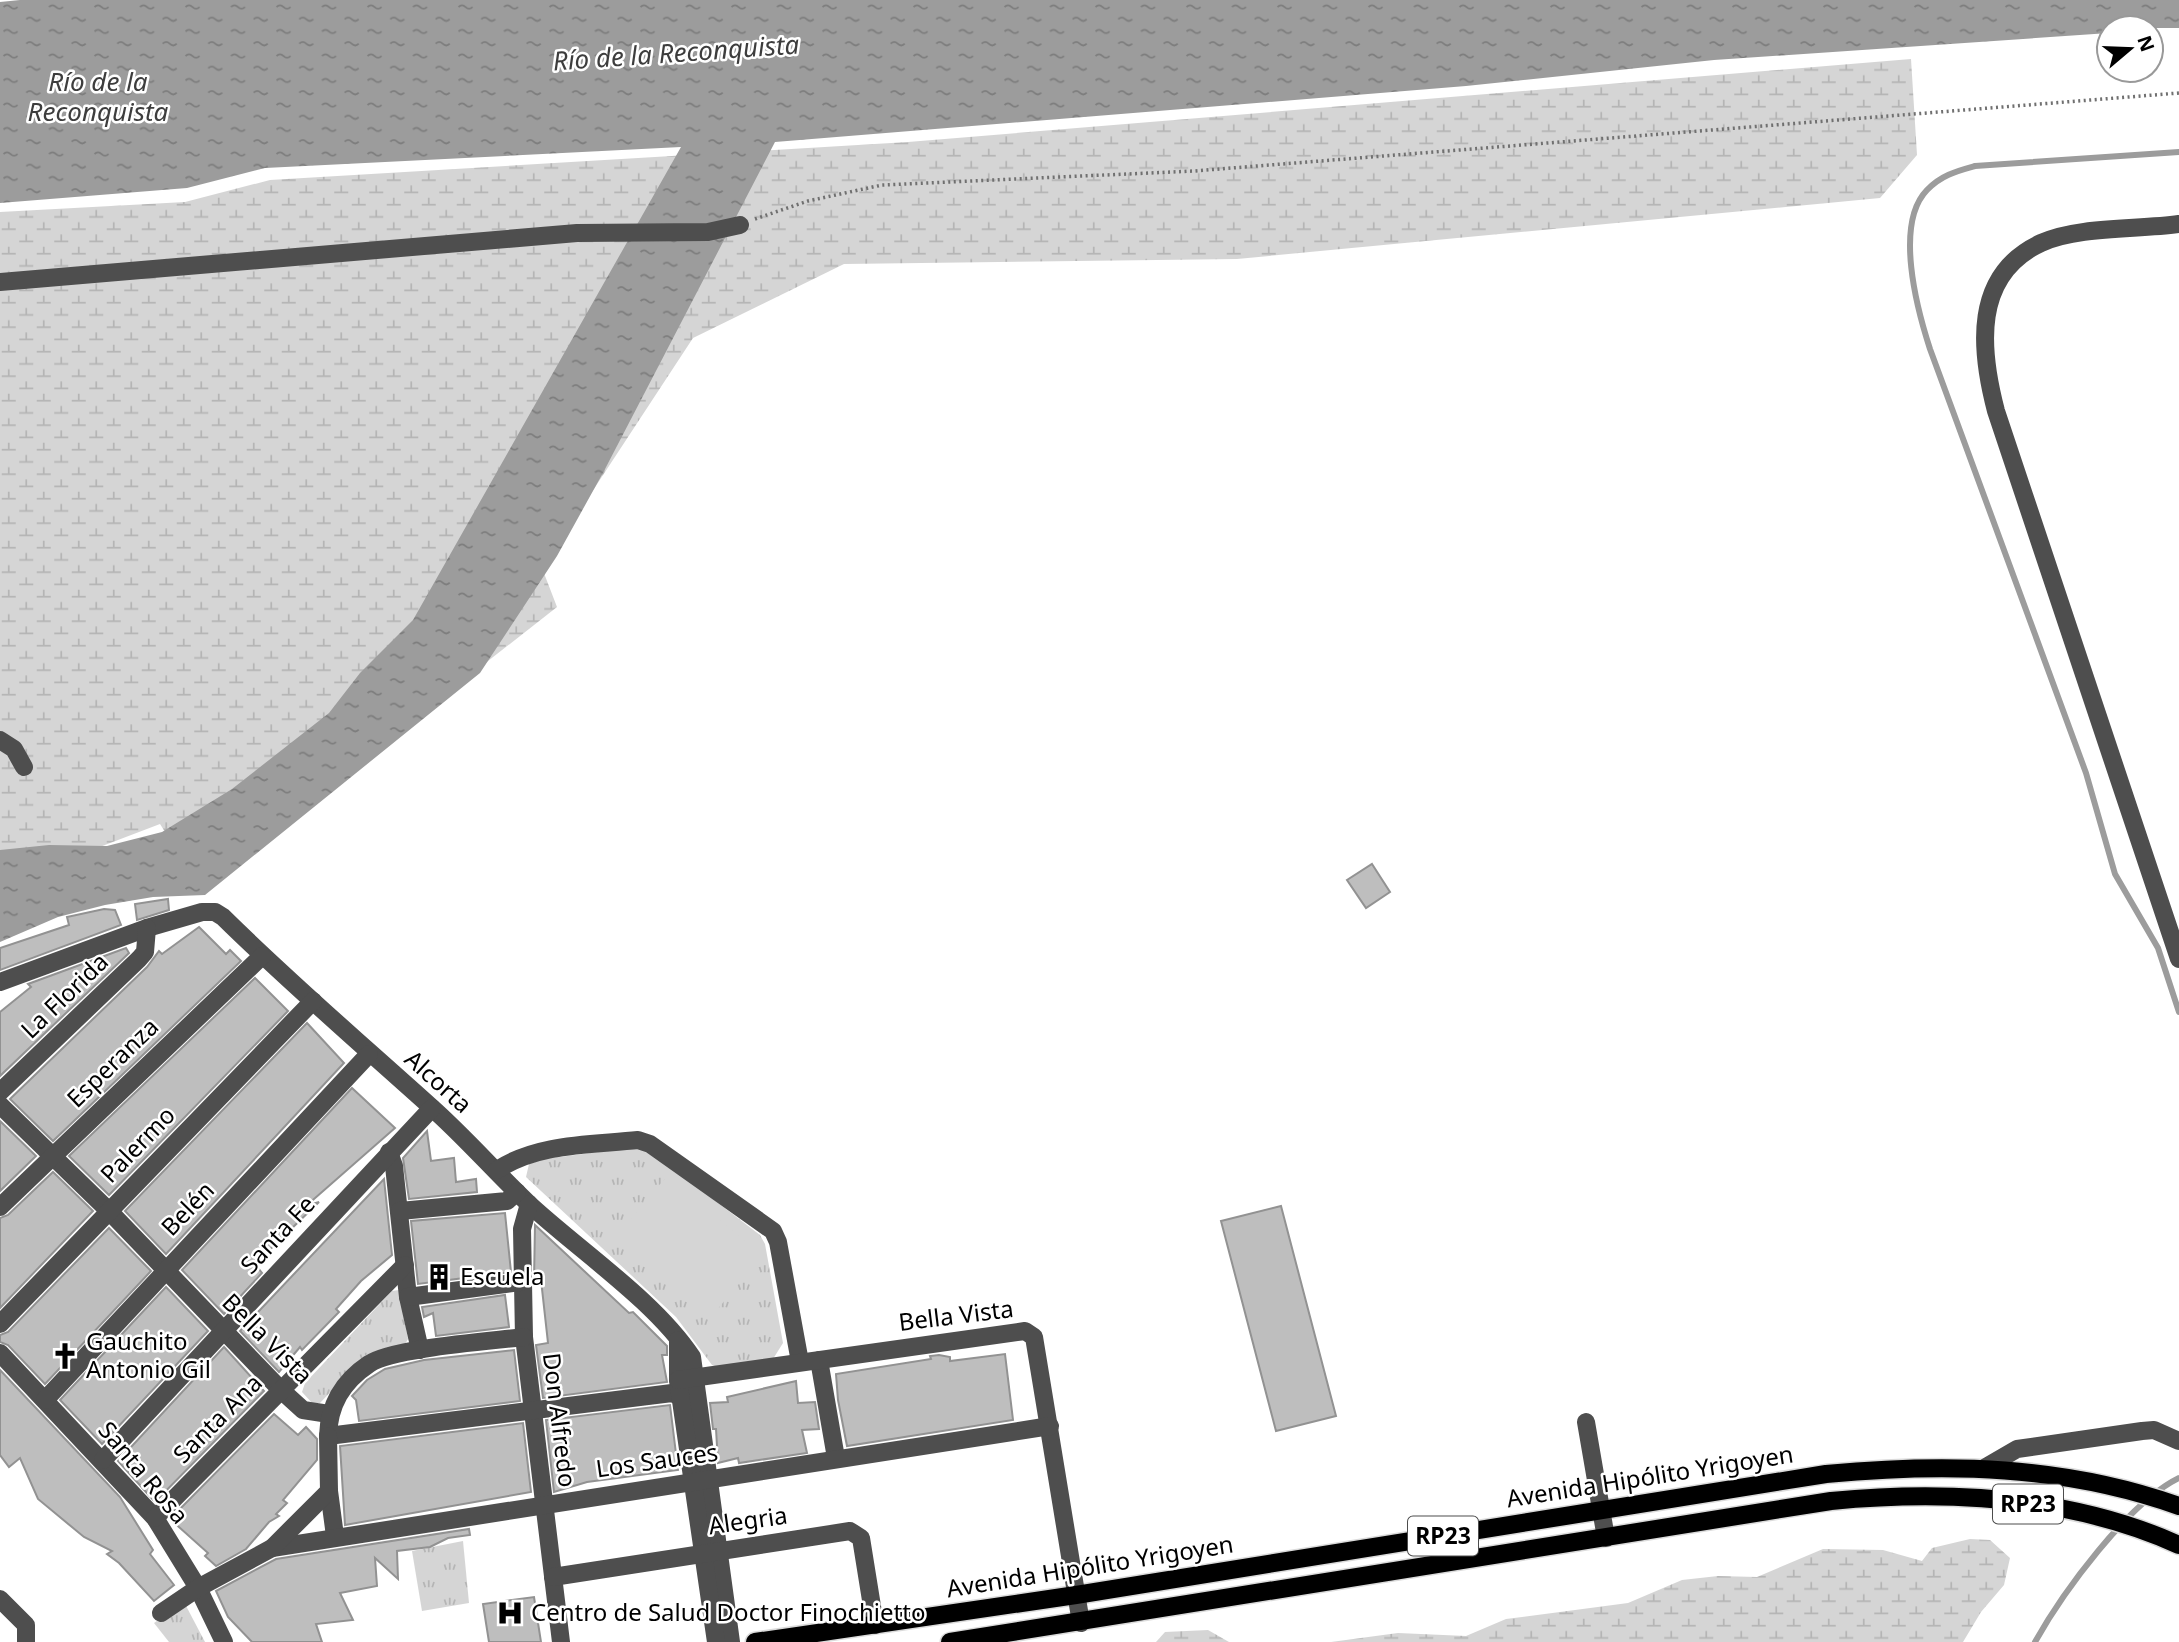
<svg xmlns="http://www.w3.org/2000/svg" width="2179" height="1642" font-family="'Noto Sans',sans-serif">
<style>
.wetland{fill:url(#wetland-marsh)}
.park{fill:url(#park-tufts)}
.pitch{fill:#d5d5d5}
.water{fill:url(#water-ripples)}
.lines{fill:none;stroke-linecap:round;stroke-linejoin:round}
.stream{stroke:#9c9c9c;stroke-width:6}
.building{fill:#bebebe;stroke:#929292;stroke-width:2}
.major-casing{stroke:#dbdbdb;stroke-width:21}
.path{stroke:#707070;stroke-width:3.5;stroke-dasharray:2 3.5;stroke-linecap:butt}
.minor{stroke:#4e4e4e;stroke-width:18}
.major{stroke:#000;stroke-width:18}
.labels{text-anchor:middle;stroke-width:5;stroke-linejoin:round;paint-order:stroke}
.shield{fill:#fff;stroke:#4c4c4c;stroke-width:2}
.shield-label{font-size:23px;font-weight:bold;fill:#000}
.street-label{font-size:24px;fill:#000;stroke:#fff}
.poi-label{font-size:24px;fill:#000;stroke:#fff;text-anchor:start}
.water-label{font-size:26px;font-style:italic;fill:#3d3d3d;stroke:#fff}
</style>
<defs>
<pattern id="wetland-marsh" width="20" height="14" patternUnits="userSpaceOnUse" patternTransform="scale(1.75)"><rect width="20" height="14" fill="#d5d5d5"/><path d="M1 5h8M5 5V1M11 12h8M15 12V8" fill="none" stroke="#b5b5b5"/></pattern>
<pattern id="park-tufts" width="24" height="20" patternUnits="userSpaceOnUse" patternTransform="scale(1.75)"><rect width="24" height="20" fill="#d5d5d5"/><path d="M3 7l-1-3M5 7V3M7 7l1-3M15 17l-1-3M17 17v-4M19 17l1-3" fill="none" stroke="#b5b5b5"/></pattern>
<pattern id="water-ripples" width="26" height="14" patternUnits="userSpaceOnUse" patternTransform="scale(1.75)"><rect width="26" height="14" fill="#9c9c9c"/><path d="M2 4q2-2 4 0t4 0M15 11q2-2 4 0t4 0" fill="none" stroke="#7d7d7d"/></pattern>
</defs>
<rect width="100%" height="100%" fill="#fff"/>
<g class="wetland">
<path d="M1911,59L1917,155L1880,198L1237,259L844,264L693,338L542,568L557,607L200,887L160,824L76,856L0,891V212L185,202L270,180L908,142Z"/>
<path d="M1970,1539L1990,1540L2010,1558L2004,1585L1981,1612L1963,1642H1331L1398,1633L1466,1636L1506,1619L1628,1603L1682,1580L1718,1576L1757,1577L1823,1549L1883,1550L1922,1561L1932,1548Z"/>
<path d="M1208,1630L1229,1642H1156L1165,1632Z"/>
</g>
<g class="park">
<path d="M638,1147L654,1154L760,1235L765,1244L783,1343L773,1359L720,1368L712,1365L676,1317L526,1177L529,1164L536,1160Z"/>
<path d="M399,1290L408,1339L404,1346L366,1355L320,1403L313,1404L302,1392L305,1383L392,1291Z"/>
<path d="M463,1541L469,1603L422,1611L412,1551Z"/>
<path d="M184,1602L205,1642H169L154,1623Z"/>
</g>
<path class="pitch" d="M667,1176L762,1255L717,1310L621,1231Z"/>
<path class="water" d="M20,0H2179V28H2109V33L1714,60L1466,86L775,142L604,471L557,556L480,673L205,895L153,897L105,905L58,917L0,942V850L49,845L107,846L162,832L232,789L329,713L360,673L413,620L681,147L265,168L187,188L0,203V2Z"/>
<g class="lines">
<g class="stream">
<path d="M2179,152L1975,166C1957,171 1941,175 1927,190C1894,224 1917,309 1930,349L2086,773L2115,874L2158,948L2179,1012"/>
<path d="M2035,1642C2063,1592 2128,1503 2179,1478"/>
</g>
</g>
<g class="building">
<path d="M1372,864L1390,892L1366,908L1347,880Z"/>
<path d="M168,899L169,910L137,920L135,904Z"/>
<path d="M104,909L115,910L121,925L0,970V948L69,925L67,917Z"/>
<path d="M199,927L226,954L230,950L241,961L53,1141L10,1099L147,967L159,951L162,954Z"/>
<path d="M126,948L129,953L0,1076V1012L31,987L28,984Z"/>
<path d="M255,978L288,1011L109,1195L69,1156Z"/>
<path d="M307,1023L344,1063L166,1254L125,1211Z"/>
<path d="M352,1088L395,1128L306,1206L319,1202L255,1264L262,1273L224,1314L182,1270Z"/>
<path d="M0,1121L36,1156L0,1191Z"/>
<path d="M427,1131L431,1161L454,1158L456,1182L476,1179L477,1192L409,1199L403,1158Z"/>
<path d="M53,1172L93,1211L0,1308V1218L8,1215Z"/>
<path d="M384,1179L392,1255L361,1281L336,1309L339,1312L302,1350L300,1347L279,1372L240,1331Z"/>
<path d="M1281,1206L1336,1416L1276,1431L1221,1221Z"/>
<path d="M505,1213L511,1272L418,1284L411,1221Z"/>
<path d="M535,1225L629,1313L633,1312L667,1346V1355H662L667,1382L543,1398L536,1345L548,1343L541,1280L534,1281Z"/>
<path d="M109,1228L151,1271L45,1384L8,1345L0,1342V1335L8,1332Z"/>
<path d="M166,1287L208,1331L102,1444L60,1400Z"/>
<path d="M505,1295L509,1327L436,1336L433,1313L424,1317L422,1307Z"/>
<path d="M224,1347L264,1391L155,1502L118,1461Z"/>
<path d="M514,1350L520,1401L359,1421L356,1400L352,1396L367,1380L385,1369L424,1360Z"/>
<path d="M1005,1354L1013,1420L847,1446L838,1400L836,1374L931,1359L930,1356L939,1355L950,1357V1361Z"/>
<path d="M0,1370L120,1497L153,1550L150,1554L174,1585L154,1601L119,1563L107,1554L112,1551L84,1537L38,1499L20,1458L9,1467L0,1455Z"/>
<path d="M796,1381L798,1403L815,1402L819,1429L802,1430L807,1453L739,1463L738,1458L718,1463L716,1429H713L710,1403L728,1402L727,1397Z"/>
<path d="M670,1405L678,1470L587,1482L554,1492L546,1420Z"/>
<path d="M274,1414L298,1435L306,1427L317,1439V1460L283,1500L287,1503L276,1514L279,1516L269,1522L246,1549L216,1566L205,1556L208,1553L170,1519Z"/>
<path d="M523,1423L531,1492L345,1525L340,1446Z"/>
<path d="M469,1529L470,1535L448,1538L430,1547L397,1551L398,1579L375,1558L377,1586L340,1593L353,1620L316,1624L322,1642H252L228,1617L216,1591L276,1559Z"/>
<path d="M534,1597L541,1642H489L483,1604Z"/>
</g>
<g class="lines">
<defs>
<g id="major">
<path d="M755,1642L1076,1595L1826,1474C1947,1463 2064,1465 2179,1506"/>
<path d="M950,1642L1831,1501C1947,1490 2071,1496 2179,1545"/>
</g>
</defs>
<use href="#major" class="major-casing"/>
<path class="path" d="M755,219L808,201L882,185L1194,171L2179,93"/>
<g class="minor">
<path d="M2179,224C2138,230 2078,226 2041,243C1972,275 1980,350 1996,411L2179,959"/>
<path d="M0,282L577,233L708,232L740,225"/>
<path d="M0,740L14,749L24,767"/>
<path d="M0,982L147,928L202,912H215L223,917C290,983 361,1044 431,1107C466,1138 496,1173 529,1204C580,1251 655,1301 692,1357L731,1642"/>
<path d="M0,1092L139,959L145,952L147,928"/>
<path d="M0,1105L109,1211L281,1390L303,1410L329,1414"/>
<path d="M389,1152L394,1166L408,1297L420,1350"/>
<path d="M497,1170C538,1143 591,1145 638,1140L650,1144L773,1231L778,1242L800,1362"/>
<path d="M529,1204L522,1229L524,1337L561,1642"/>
<path d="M0,1207L262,956"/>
<path d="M400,1211L507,1201L517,1192"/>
<path d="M408,1297L520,1282"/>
<path d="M0,1324L313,1001"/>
<path d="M524,1337C492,1341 392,1348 369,1364C342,1382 329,1405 328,1436L672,1393L681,1397"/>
<path d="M678,1340V1380L716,1642"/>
<path d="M0,1353L155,1518L198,1588L224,1642"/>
<path d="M819,1360L836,1458"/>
<path d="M678,1380L1025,1331L1034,1337L1081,1623"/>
<path d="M45,1400L369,1054"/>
<path d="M1586,1422L1606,1538"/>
<path d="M103,1460L432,1108"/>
<path d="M1986,1467L2017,1449L2142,1431L2154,1430L2179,1441"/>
<path d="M329,1491L335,1536"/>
<path d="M155,1518L405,1265"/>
<path d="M272,1548L1050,1426"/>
<path d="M553,1577L850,1531L861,1538L875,1625"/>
<path d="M0,1599L26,1625V1642"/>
<path d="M161,1613L198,1588L272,1548L329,1491L328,1436"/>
</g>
<use href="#major" class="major"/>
</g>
<defs>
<symbol id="building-bare" viewBox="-9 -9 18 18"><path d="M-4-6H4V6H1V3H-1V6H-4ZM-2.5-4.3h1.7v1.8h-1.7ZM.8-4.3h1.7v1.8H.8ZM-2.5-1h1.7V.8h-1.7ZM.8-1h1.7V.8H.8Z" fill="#000" stroke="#fff" stroke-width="2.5" paint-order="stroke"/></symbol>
<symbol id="church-bare" viewBox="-9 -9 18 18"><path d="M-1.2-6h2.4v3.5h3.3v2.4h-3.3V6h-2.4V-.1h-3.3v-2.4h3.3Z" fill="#000" stroke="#fff" stroke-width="2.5" paint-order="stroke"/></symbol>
<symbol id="hospital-bare" viewBox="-9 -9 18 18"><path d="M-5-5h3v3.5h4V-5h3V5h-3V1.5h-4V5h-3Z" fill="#000" stroke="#fff" stroke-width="2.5" paint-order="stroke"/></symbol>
</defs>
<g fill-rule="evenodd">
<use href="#building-bare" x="420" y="1258" width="38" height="38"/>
<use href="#church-bare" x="46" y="1337" width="38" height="38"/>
<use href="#hospital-bare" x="491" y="1594" width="38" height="38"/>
</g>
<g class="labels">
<g class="shield">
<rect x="1993" y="1484.5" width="70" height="39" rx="5"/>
<rect x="1408" y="1516.5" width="70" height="39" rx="5"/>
</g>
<g class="shield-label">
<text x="2028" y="1512">RP23</text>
<text x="1443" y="1544">RP23</text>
</g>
<g class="street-label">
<text transform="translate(65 996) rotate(-44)" y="8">La Florida</text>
<text transform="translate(113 1063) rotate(-44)" y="8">Esperanza</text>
<text transform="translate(438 1082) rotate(42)" y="8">Alcorta</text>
<text transform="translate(138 1145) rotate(-46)" y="8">Palermo</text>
<text transform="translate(188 1209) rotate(-46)" y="8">Belén</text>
<text transform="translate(278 1235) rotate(-47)" y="8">Santa Fe</text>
<text transform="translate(956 1316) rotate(-7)" y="8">Bella Vista</text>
<text transform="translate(267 1339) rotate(45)" y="8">Bella Vista</text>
<text transform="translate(218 1419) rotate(-45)" y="8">Santa Ana</text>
<text transform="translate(559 1420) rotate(83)" y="8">Don Alfredo</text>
<text transform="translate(657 1461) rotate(-8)" y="8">Los Sauces</text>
<text transform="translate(143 1473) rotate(50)" y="8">Santa Rosa</text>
<text transform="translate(1650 1477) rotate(-9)" y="8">Avenida Hipólito Yrigoyen</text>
<text transform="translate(748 1521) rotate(-8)" y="8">Alegria</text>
<text transform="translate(1090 1567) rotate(-9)" y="8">Avenida Hipólito Yrigoyen</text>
</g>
<g class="poi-label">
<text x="460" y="1285">Escuela</text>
<text x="86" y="1350">Gauchito<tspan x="86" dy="28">Antonio Gil</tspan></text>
<text x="531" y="1621">Centro de Salud Doctor Finochietto</text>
</g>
<g class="water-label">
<text transform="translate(676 53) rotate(-4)" y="9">Río de la Reconquista</text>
<text x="98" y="91">Río de la<tspan x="98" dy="30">Reconquista</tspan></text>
</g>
</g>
<g transform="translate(2130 49) rotate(71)"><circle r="33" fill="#ffffff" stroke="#999999" stroke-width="2"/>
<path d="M0-5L12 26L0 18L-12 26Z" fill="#000000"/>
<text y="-10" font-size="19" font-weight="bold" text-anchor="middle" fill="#000000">N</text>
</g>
</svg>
